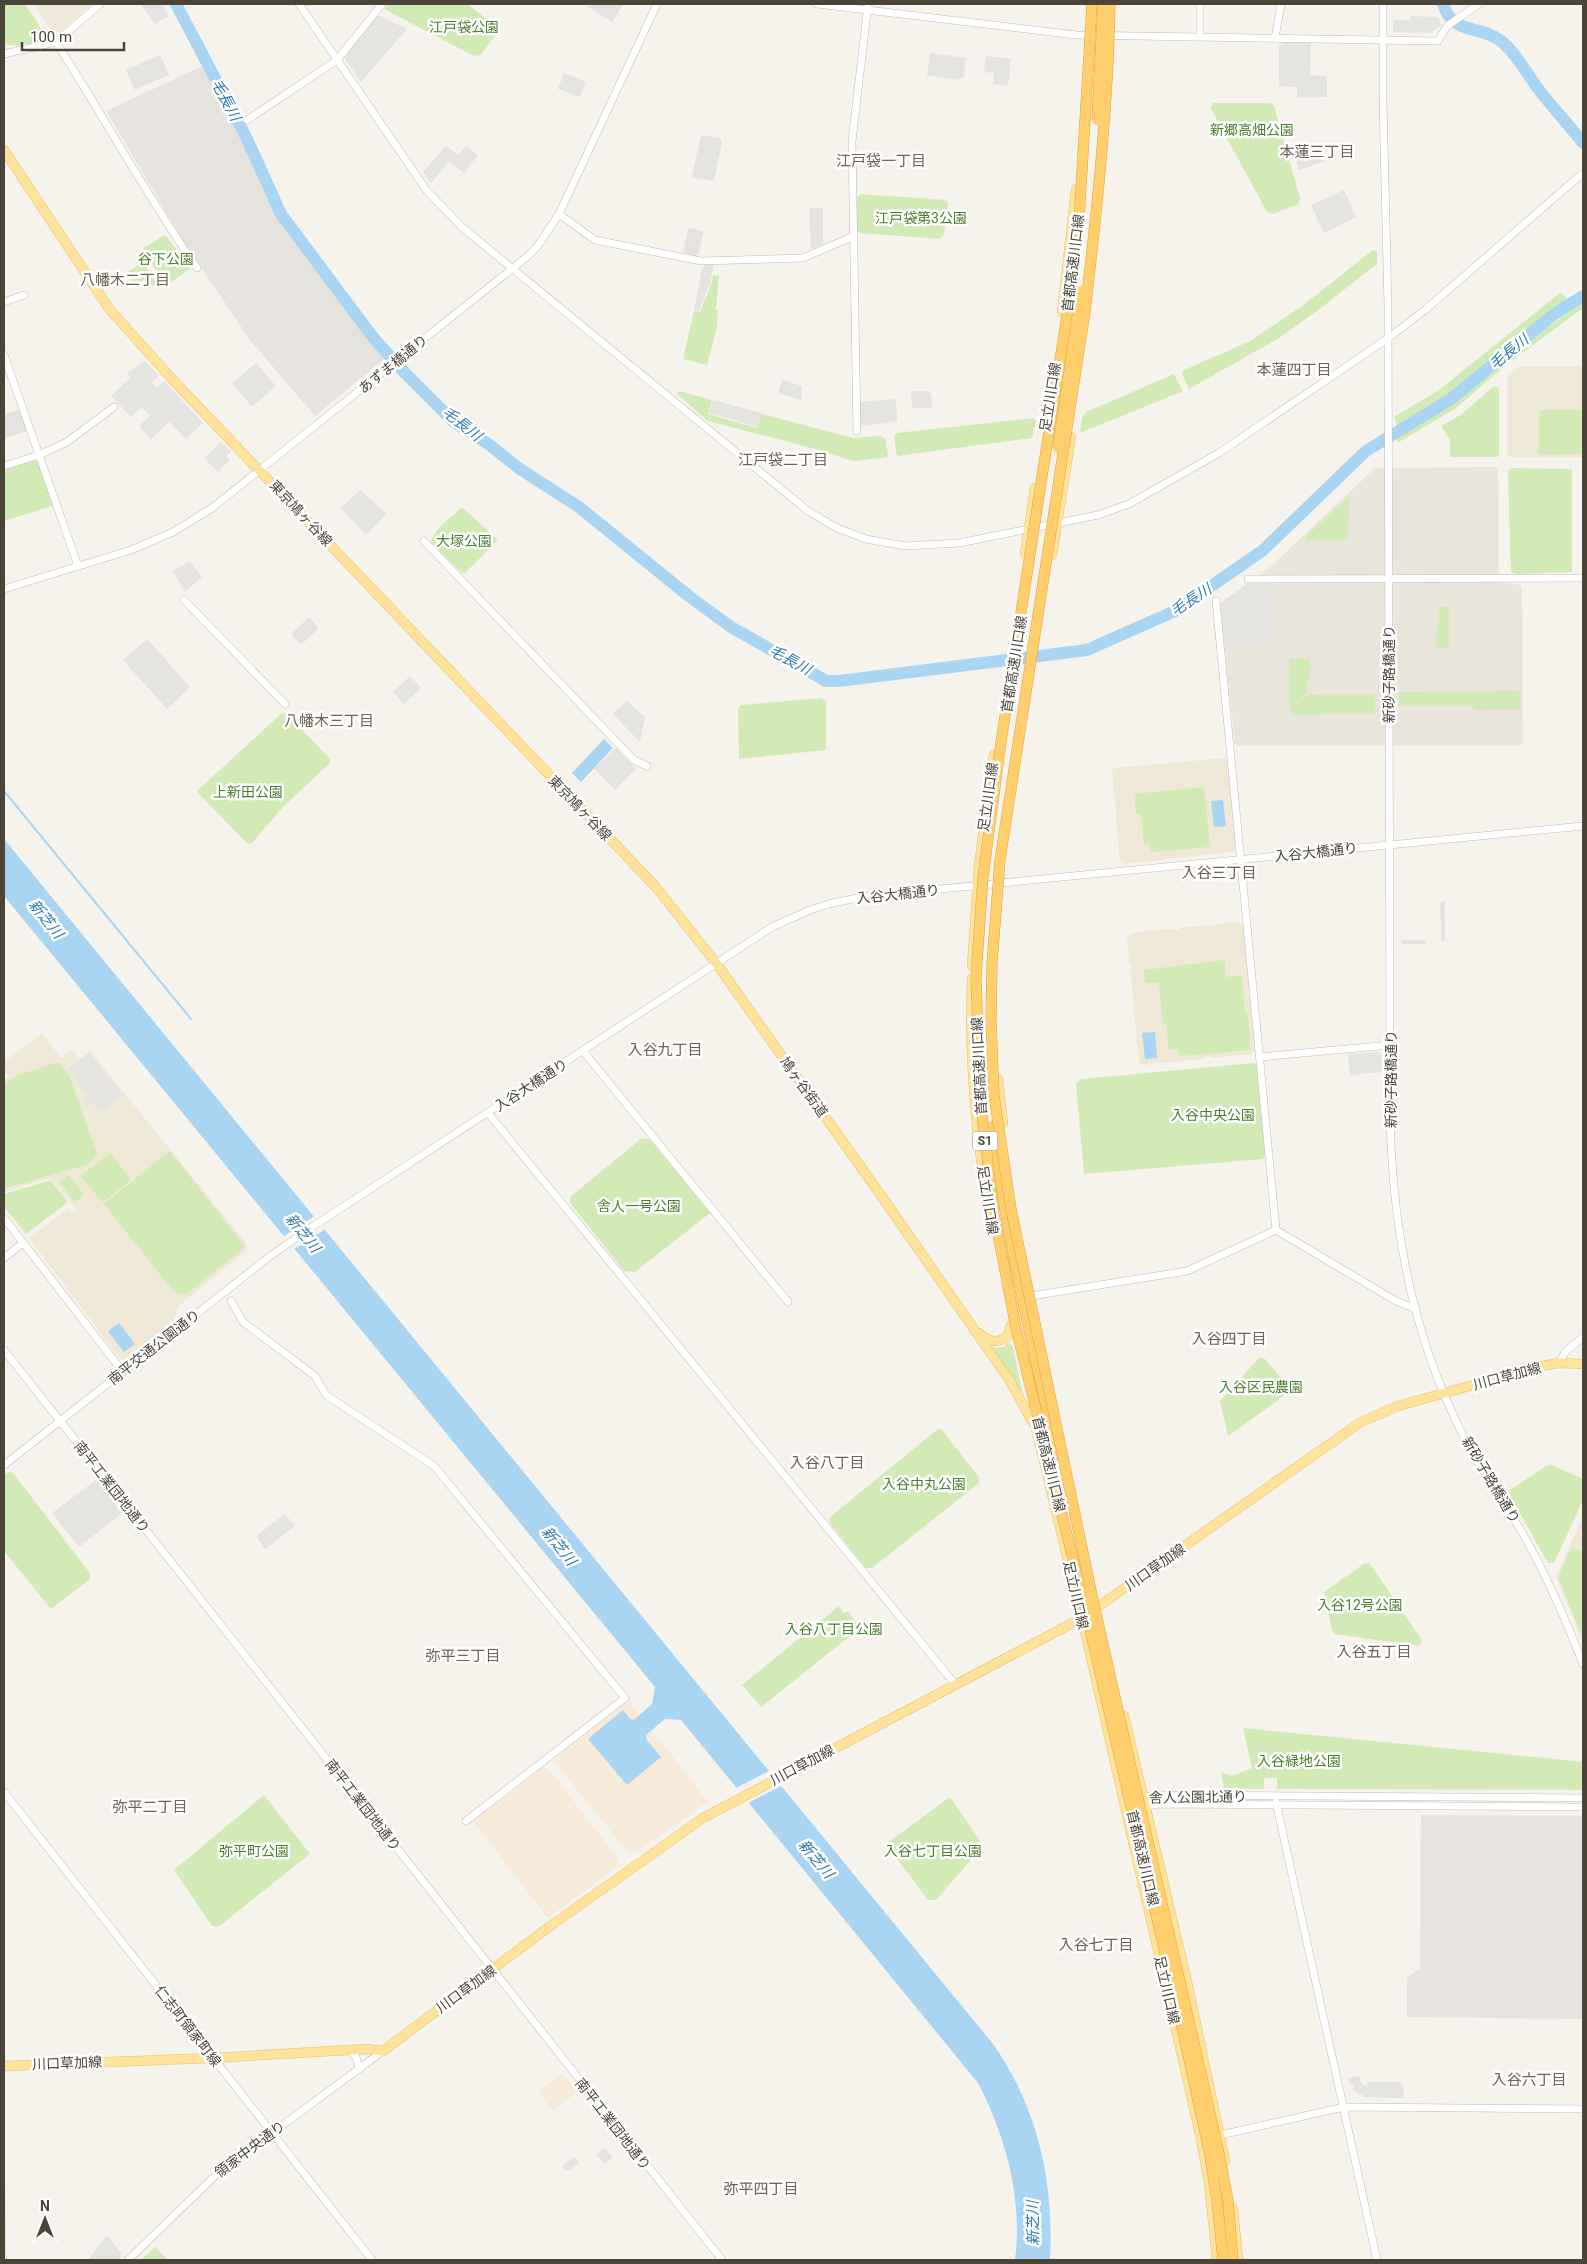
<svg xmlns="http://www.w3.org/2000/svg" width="1587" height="2264" font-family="Roboto,'Noto Sans JP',sans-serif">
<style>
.residential{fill:#eae5da}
.commercial{fill:#f7ead8}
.industrial{fill:#e6e2dd}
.education{fill:#efe8d6}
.green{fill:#d2eab5}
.parking{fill:#e5e3e0}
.water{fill:#a9d4f2}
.pier{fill:#f6f3ec}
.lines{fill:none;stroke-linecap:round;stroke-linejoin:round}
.stream{stroke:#a9d4f2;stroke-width:2}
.river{stroke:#a9d4f2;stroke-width:12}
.minor-casing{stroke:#c2bbae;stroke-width:8}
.major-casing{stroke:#e6c16a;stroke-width:10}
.highway-casing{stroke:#e0a43c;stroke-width:11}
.minor{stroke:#fff;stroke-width:7}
.major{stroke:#ffe39c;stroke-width:9}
.highway{stroke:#ffcf6e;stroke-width:10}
.highway-bridge-casing{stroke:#e0a43c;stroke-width:11;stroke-linecap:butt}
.highway-bridge{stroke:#ffcf6e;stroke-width:10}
.labels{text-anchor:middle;stroke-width:5;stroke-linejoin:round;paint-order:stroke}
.shield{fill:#fff;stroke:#817c74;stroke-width:1}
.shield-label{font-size:12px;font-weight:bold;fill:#4b4439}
.park-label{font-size:14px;fill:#4a7f2a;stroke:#fff}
.street-label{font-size:14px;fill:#4b4439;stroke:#fff}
.water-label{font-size:15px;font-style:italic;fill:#2e7ab2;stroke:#fff}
.neighbourhood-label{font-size:15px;fill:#6e6250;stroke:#fff}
</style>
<rect width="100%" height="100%" fill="#f6f3ec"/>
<path class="residential" d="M1496,467L1498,469L1499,583L1518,584L1522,587L1523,743L1520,746H1238L1235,744L1220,603L1268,569L1375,468Z"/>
<g class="commercial">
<path d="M629,1701L708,1802L636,1852L627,1851L555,1762L556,1758Z"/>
<path d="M543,1768H548L617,1857L616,1868L549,1917L546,1916L474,1822L475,1819Z"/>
<path d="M560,2075H564L578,2091L553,2111L538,2092Z"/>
</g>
<g class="industrial">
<path d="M202,66L234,124L278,218L384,359L315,416L250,340L182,239L106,111Z"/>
<path d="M1421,1815L1583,1816V2019L1407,2017V1977L1420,1969Z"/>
</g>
<g class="education">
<path d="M34,4H92L57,34H54Z"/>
<path d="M1519,366H1583V457H1509L1507,455V378Z"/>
<path d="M1225,758L1228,760L1236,848L1233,852L1124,864L1120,861L1112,771L1114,768Z"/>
<path d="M1238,922L1243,924L1249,989L1247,995L1250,998L1255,1051L1252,1054L1212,1058L1209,1056L1202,1059L1143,1065L1139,1062L1130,970L1132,963L1129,962L1127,937L1131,933L1168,929L1178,930L1180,928L1209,925L1215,927L1217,924Z"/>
<path d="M42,1033L61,1058L72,1050L80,1059L90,1051L247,1244V1250L179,1306L173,1321L124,1360H121L29,1238L67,1210L72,1213L84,1204L76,1209L51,1178L4,1192V1080L9,1076L4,1069V1062Z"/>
<path d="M1583,1517V1642L1556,1577Z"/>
<path d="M4,2154L7,2260H4Z"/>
</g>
<g class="green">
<path d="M4,4H25L48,39C41,44 32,46 24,43L18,46L4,44Z"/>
<path d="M388,4H467L497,27L498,32L480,55L474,56L386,10L385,8Z"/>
<path d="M1213,103H1270L1274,106L1300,198L1298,204L1273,214L1267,212L1210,107Z"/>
<path d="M860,194L945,200L948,203L944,235L940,239L860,233L857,230V197Z"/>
<path d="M165,235L190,266V269L168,284H165L144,251V248Z"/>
<path d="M1373,250L1377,251V264L1313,314L1279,338L1189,389L1182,373L1184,370L1250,341L1302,306Z"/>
<path d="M143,262L157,284L153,286L145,279L133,288L128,272Z"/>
<path d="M713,275L719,276L716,310H718L717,327L707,365L683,359L694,311L700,312L711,285Z"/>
<path d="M1561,292L1568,300L1549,312L1456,389L1397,427L1394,417L1439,390Z"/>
<path d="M1583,302V308L1505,366L1456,408L1399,442H1397V436L1451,403L1499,363Z"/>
<path d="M1174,374L1183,391L1080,433L1082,418L1086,412Z"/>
<path d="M1494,386L1499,388V455L1497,457H1450V440L1441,426L1462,414Z"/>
<path d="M679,391L712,400L708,414L757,428L762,414L853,438L880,436L886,439L888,457L855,461L846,459L819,450L708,421L677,394Z"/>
<path d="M1541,410H1583V454L1539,455V413Z"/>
<path d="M1033,418L1036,421L1032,438L897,456L894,436L897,433Z"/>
<path d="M35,460L38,461L53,503L52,506L4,521V470Z"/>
<path d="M1511,468L1572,469V572L1516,574L1511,572L1508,471Z"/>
<path d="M1347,498L1349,500L1348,540L1307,541L1305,538Z"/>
<path d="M463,508L497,539L496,542L465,573H462L431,543C432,531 452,517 460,509Z"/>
<path d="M1439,607H1449V648H1436C1436,634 1439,622 1439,607Z"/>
<path d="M1289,659H1310V678L1307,679V693L1294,703H1289Z"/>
<path d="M1519,691L1520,709L1475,710L1472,706H1399V692Z"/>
<path d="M1375,694V713L1291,715V705L1309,695Z"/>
<path d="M822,698L826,702V750L739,759L738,708L741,705Z"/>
<path d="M282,713H286L330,759V763L284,806L251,844H248L198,793V790Z"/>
<path d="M1204,787L1210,847L1151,852L1150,844L1144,845L1141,814H1136L1134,794Z"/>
<path d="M1225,960L1226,977L1242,976L1245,1014L1248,1015L1251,1050L1180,1056L1179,1049L1169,1050L1166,1024H1163L1159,982L1145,983L1144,970Z"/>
<path d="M58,1062L69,1075L97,1154L89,1164L4,1189V1085L18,1075Z"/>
<path d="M1254,1063L1257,1065L1266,1155L1262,1159L1084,1174L1076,1083L1081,1079Z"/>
<path d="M642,1138L649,1139L710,1213L635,1272L624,1271L570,1203V1197Z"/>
<path d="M170,1151L245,1247L187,1294L175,1293L104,1204Z"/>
<path d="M110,1153L131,1180L103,1202L80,1176Z"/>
<path d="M68,1175L84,1195L75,1202L59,1182Z"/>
<path d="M51,1180L68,1202L26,1234L4,1207V1194Z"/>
<path d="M1009,1342L1013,1347L1023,1397L992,1348L1003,1347Z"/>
<path d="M1259,1358H1264L1292,1390L1228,1436L1220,1401Z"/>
<path d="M938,1429L942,1430L979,1477V1483L872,1568H866L829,1522L830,1517Z"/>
<path d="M1552,1465L1583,1479V1500L1554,1563H1548L1509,1494L1510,1490L1546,1466Z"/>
<path d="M8,1472L13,1473L90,1573V1579L51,1609L4,1551V1475Z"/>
<path d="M1572,1547L1583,1553V1638L1558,1577Z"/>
<path d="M1365,1563L1370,1564L1422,1640L1419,1646L1335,1634L1332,1630L1324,1592Z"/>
<path d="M839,1606L844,1613L848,1611L860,1628L761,1707L742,1685Z"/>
<path d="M1243,1728L1583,1762V1790L1277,1789V1778H1264V1789L1224,1788L1221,1772L1232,1776L1252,1768Z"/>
<path d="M264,1795L310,1854L218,1927L212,1926L174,1870Z"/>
<path d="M950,1797L981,1842L982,1847L936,1900H928L886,1844Z"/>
<path d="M155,2247L168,2260H142V2259Z"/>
</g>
<g class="parking">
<path d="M144,4H162L169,16L155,24L142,6Z"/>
<path d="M590,4H623L612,22L588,7Z"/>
<path d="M377,16H380L407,29L361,82L346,60V55Z"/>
<path d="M1411,16L1438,17L1441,25L1430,33L1393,32V20H1410Z"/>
<path d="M1283,42H1311L1310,75L1327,76V97L1297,98V87L1279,86V46Z"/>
<path d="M930,53L966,58L964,76L959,80L927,75Z"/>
<path d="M160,55L169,75L135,90L126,70Z"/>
<path d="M986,56L1011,59L1008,86L993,84L994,73L984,72Z"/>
<path d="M564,73L586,82L580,97L558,89Z"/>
<path d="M701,135L720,138L722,142L714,181L692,177Z"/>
<path d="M446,146L458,155L454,160L466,146L478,155L464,173L449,162L431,183L423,172Z"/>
<path d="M1323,148L1326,161L1299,170L1294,151Z"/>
<path d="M1344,190L1356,217L1324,233L1312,207L1313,204Z"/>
<path d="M809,208H823V244L811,249Z"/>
<path d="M688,228L704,231L699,253L695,256L683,253Z"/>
<path d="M706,264H714L710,284L699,311L694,310L702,268Z"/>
<path d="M145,361L159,376L152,382L156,388L164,381L203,423L186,439L169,422L151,439L139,426L150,416L142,407L131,417L111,396L130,378L127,373Z"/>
<path d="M256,363L276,386L252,407L232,383Z"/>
<path d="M782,380L802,386L801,400L778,393Z"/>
<path d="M911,391H928L931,394L932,408H912Z"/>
<path d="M896,399L897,421L864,426L860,423L859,402Z"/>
<path d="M713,400L762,413L758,427L709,413Z"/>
<path d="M17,410L20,411L27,431L4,438V414Z"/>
<path d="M221,442L231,452L226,456L230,460L218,472L204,458Z"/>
<path d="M360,490L387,514L366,535L341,508Z"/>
<path d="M190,561L202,577L185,592L173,571Z"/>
<path d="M1249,584H1273V648H1227L1222,604Z"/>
<path d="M309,617L317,626L318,629L301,645L291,634Z"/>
<path d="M147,639L168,662L155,674L168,663L190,687L178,699L169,689L178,699L167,709L145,684L152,677L144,684L123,660Z"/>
<path d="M410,676L421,688L404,704L393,692Z"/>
<path d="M627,701L645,717L640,742L613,714Z"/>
<path d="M616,748L636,769L615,790L594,769Z"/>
<path d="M1440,901H1445V941H1441Z"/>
<rect x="1401" y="940" width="25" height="4"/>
<path d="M1378,1052L1382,1054V1072L1350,1075L1348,1054Z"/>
<path d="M90,1053L122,1095L100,1113L93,1101L86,1106L82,1101L88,1096L68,1069Z"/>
<path d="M96,1480L122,1513L79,1547L52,1513Z"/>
<path d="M285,1514L295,1526L265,1549L256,1536Z"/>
<path d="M1359,2076L1361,2082L1367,2087V2082H1401V2087H1404L1403,2098L1363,2097V2092L1360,2095L1352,2089L1355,2085H1350L1348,2078Z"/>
<path d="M605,2148L612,2158L604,2164L596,2154Z"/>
<path d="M574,2157L579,2163L568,2171H566L562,2166Z"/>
<path d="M107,2235L121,2253V2256L118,2260H88Z"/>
</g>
<g class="water">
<path d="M604,739L613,748L581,782L572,773Z"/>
<path d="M1223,800L1226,826L1214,827L1211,801Z"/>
<path d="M4,839L993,2044C1038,2108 1054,2182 1050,2260H1015C1023,2199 1006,2137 978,2083L681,1720L665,1719L646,1735V1739L661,1757L627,1785L588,1739L623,1710L630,1719L634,1720L652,1704L655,1687L4,896Z"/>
<path d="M1155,1032L1157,1058L1145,1059L1142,1033Z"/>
<path d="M119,1323L135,1344L124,1352L108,1331Z"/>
</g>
<g class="pier">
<path d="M316,1215L327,1228L291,1251L281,1238Z"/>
<path d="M771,1770L783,1785L746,1804L734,1789Z"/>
</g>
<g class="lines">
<path class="stream" d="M4,791L191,1019"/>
<g class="river">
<path d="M176,4L246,137L281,214L372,336L403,371L454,422L487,443L520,469L579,507L690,597L731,627L826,681H839L1087,650L1175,611L1262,551L1366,451L1451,399L1553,315L1583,296"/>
<path d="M1443,4C1453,36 1480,24 1501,41C1517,54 1527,74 1539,90C1553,108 1569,125 1583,143"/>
</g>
<defs>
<g id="minor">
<path d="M299,4L427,191L463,228L808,511L837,528L866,539L905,546L959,543L1098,515L1129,504L1219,453L1387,339L1425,310L1583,173"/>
<path d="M817,4L1076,35L1438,41L1447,26L1479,4"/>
<path d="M1383,4V100L1388,306L1390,1056C1391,1091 1389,1126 1392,1161C1398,1257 1421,1355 1466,1441C1483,1473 1505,1503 1523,1534C1547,1576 1566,1620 1583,1664"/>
<path d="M1200,37V4"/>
<path d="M1275,38L1281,4"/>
<path d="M56,42C104,117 146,195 197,268"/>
<path d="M4,54L56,42L100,4"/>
<path d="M247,120L337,60L382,4"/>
<path d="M559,214L595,240L701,261L803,258L854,236"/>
<path d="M4,302L24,295"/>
<path d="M4,355L78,566"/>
<path d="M857,431L852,141L868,4"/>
<path d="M4,466L39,455L67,442L114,407"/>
<path d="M424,541L634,760L647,766"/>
<path d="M1248,579L1583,578"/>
<path d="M4,589L131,550L173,532L212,508L528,256L537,247L559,214L657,4"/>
<path d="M184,600L285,704"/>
<path d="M1216,601L1276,1230L1396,1301L1416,1309"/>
<path d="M583,1051L788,1302"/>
<path d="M1260,1057L1390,1045"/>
<path d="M488,1113L955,1684"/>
<path d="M4,1218L123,1372"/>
<path d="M4,1258L23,1243"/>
<path d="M1031,1296L1187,1271L1276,1230"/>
<path d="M231,1301L243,1322L315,1376L326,1395L434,1466L625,1698L466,1821"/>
<path d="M4,1350L722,2260"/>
<path d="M1559,1363L1566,1351L1583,1337"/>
<path d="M4,1465L269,1257L306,1231L772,927L810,910L832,903L869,896L1583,826"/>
<path d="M4,1792L372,2260"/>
<path d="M1139,1798L1157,1795L1583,1798"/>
<path d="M1276,1802L1377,2260"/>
<path d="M1141,1807L1159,1804L1583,1807"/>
<path d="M350,2050L356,2057L359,2069"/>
<path d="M1216,2136L1344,2107L1583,2109"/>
<path d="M128,2260L218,2173L383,2051"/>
</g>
<g id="major">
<path d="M4,150L110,310L172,379L655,886L716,963L887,1204L1010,1381L1033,1423"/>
<path d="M1062,312L1076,189"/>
<path d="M1025,554L1035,488"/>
<path d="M1052,555L1071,437"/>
<path d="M972,966L979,865L994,755"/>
<path d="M972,979C969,1055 975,1130 988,1205"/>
<path d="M998,1079L1003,1123"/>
<path d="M979,1333C989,1342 997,1344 1008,1336L1011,1325"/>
<path d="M1033,1416L1082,1618L1201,2139L1209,2183L1217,2260"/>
<path d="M1124,1716L1188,1986L1225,2161"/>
<path d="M4,2066L213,2058L367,2049L383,2051L549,1927L703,1818L1082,1618L1361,1422L1398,1406L1541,1366L1559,1363L1583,1364"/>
<path d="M1233,2209L1238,2260"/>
</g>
<path id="highway" d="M995,1125C995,1164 1004,1203 1011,1242C1024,1313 1041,1383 1057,1454"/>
</defs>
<use href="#minor" class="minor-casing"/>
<use href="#major" class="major-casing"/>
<use href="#highway" class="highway-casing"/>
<use href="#minor" class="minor"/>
<use href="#major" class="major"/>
<use href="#highway" class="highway"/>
<defs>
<g id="highway-bridge">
<path d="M1092,4L1079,220L1073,276L1001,742L983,877L976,977L980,1098L994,1214L1016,1328L1086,1612L1180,2018L1210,2155L1217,2201L1223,2260"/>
<path d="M1110,4C1108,107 1097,210 1085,312L1000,860L992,963L991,1020L994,1096L1011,1209L1094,1605L1219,2153L1228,2201L1233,2260"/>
<path d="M1097,120L1103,4"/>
<path d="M1058,448L1081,291"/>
</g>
</defs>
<use href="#highway-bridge" class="highway-bridge-casing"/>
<use href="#highway-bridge" class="highway-bridge"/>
</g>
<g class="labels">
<rect class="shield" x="972.5" y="1131.5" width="25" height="19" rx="4"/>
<g class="shield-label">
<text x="985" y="1145">S1</text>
</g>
<g class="park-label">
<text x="464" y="32">江戸袋公園</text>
<text x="1252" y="135">新郷高畑公園</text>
<text x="921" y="223">江戸袋第3公園</text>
<text x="166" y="264">谷下公園</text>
<text x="464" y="546">大塚公園</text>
<text x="248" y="797">上新田公園</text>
<text x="1213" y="1120">入谷中央公園</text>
<text x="639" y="1211">舎人一号公園</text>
<text x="1261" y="1392">入谷区民農園</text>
<text x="924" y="1489">入谷中丸公園</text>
<text x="1360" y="1610">入谷12号公園</text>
<text x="834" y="1634">入谷八丁目公園</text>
<text x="1299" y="1766">入谷緑地公園</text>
<text x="254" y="1856">弥平町公園</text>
<text x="933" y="1856">入谷七丁目公園</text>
</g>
<g class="street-label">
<text transform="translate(1073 263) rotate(-83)" y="5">首都高速川口線</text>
<text transform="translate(393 364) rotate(-39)" y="5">あずま橋通り</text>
<text transform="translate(1050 397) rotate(-81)" y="5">足立川口線</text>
<text transform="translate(301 513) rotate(47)" y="5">東京鳩ヶ谷線</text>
<text transform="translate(1014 664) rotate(-81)" y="5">首都高速川口線</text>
<text transform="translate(1389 674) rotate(-90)" y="5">新砂子路橋通り</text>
<text transform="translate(988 797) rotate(-82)" y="5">足立川口線</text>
<text transform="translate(580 808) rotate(46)" y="5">東京鳩ヶ谷線</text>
<text transform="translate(1316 852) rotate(-6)" y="5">入谷大橋通り</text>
<text transform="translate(898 894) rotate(-6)" y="5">入谷大橋通り</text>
<text transform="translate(979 1066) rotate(-93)" y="5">首都高速川口線</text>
<text transform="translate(1391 1079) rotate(-90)" y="5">新砂子路橋通り</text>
<text transform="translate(531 1085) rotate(-33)" y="5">入谷大橋通り</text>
<text transform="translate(804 1087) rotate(54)" y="5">鳩ヶ谷街道</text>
<text transform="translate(988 1200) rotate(81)" y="5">足立川口線</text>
<text transform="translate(154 1347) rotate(-38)" y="5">南平交通公園通り</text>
<text transform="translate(1507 1376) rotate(-15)" y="5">川口草加線</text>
<text transform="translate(1049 1464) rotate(76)" y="5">首都高速川口線</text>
<text transform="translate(1491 1480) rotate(59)" y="5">新砂子路橋通り</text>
<text transform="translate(112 1487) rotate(52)" y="5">南平工業団地通り</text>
<text transform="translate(1155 1567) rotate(-35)" y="5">川口草加線</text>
<text transform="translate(1076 1595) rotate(77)" y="5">足立川口線</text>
<text transform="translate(802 1765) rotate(-28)" y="5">川口草加線</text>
<text transform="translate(1198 1797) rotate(-1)" y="5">舎人公園北通り</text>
<text transform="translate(363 1805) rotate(52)" y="5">南平工業団地通り</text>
<text transform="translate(1143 1858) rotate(77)" y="5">首都高速川口線</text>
<text transform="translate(466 1989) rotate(-36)" y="5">川口草加線</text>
<text transform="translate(1167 1990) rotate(77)" y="5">足立川口線</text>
<text transform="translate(188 2026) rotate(52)" y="5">仁志町領家町線</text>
<text transform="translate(67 2063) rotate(-2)" y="5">川口草加線</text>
<text transform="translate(613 2124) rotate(52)" y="5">南平工業団地通り</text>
<text transform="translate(250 2149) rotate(-37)" y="5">領家中央通り</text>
</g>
<g class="water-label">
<text transform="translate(226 100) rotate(62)" y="5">毛長川</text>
<text transform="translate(1509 352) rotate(-39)" y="5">毛長川</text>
<text transform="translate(462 424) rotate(38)" y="5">毛長川</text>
<text transform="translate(1191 600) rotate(-33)" y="5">毛長川</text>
<text transform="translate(790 660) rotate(29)" y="5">毛長川</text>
<text transform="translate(46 919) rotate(51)" y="5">新芝川</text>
<text transform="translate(303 1233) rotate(51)" y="5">新芝川</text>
<text transform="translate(559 1546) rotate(51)" y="5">新芝川</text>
<text transform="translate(816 1859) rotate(50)" y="5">新芝川</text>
<text transform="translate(1033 2223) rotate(-91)" y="5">新芝川</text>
</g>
<g class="neighbourhood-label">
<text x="1317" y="157">本蓮三丁目</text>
<text x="881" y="166">江戸袋一丁目</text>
<text x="125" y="285">八幡木二丁目</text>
<text x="1294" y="375">本蓮四丁目</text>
<text x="783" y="465">江戸袋二丁目</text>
<text x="329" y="726">八幡木三丁目</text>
<text x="1219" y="878">入谷三丁目</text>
<text x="665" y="1055">入谷九丁目</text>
<text x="1229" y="1344">入谷四丁目</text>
<text x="827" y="1468">入谷八丁目</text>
<text x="1374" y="1657">入谷五丁目</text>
<text x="463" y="1661">弥平三丁目</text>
<text x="150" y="1812">弥平二丁目</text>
<text x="1096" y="1950">入谷七丁目</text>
<text x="1529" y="2085">入谷六丁目</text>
<text x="761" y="2194">弥平四丁目</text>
</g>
</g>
<rect width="1587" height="2264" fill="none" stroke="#4b4439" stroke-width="10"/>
<g transform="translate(45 2219)" stroke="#ffffff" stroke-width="4" paint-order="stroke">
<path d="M0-4L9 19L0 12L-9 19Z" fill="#4b4439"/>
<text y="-8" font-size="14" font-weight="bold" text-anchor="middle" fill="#4b4439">N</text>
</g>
<path d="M22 42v8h102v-8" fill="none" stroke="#4b4439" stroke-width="2.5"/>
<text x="30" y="42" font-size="15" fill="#4b4439" stroke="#ffffff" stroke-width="4" paint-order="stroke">100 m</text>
</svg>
